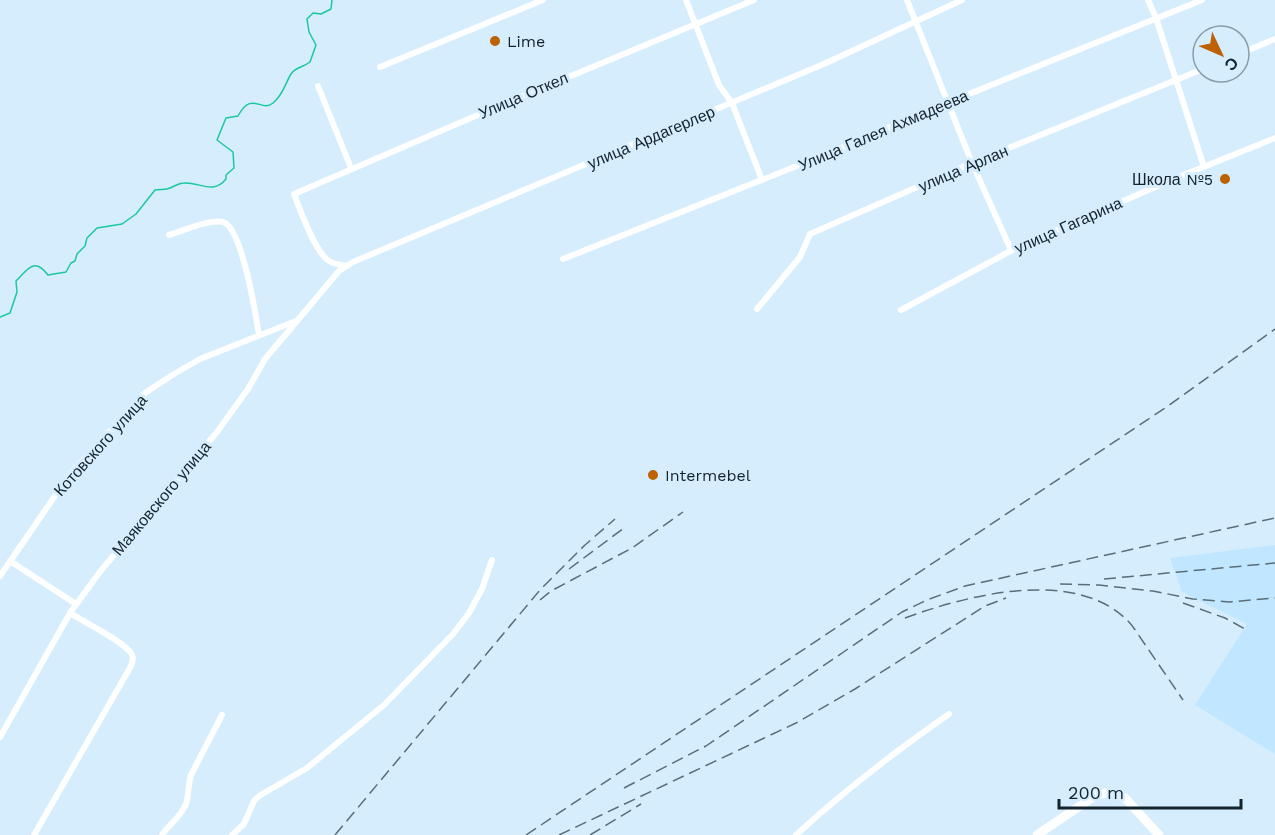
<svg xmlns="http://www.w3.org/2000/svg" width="1275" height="835" font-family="'Work Sans',sans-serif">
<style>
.built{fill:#c0e7ff}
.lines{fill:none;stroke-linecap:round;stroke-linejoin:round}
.stream{stroke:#1bc7a8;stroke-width:1.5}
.minor{stroke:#fff;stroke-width:6}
.secondary{stroke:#fff;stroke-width:9}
.rail{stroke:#5a6d78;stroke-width:1.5;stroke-dasharray:12 6;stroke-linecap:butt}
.poi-dot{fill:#bc6202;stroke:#d5edfd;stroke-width:2}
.labels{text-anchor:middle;stroke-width:6;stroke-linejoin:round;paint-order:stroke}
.poi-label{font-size:16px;fill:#14242d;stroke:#d5edfd;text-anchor:start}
.street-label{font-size:16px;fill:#14242d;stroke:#d5edfd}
</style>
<rect width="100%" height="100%" fill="#d5edfd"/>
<path class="built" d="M1275,545V754L1195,705L1247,624L1182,592L1170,558Z"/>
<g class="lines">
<path class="stream" d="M0,317L10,313L17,292L16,281C28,269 34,257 48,275L66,272L71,263L75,261L77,254L85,246L87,238L97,228L122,224L136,214L155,190C160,189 166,190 170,188C175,186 179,183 184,183C200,182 213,195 226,179V175L234,168L233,152L217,140L226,118L238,116C252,90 261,113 273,103C283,95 285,84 291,74C295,67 304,67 310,62L316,45L309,32L307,19L313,13L321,14L331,9L332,0"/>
<g class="minor">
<path d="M686,0L719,85L732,103L762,180"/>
<path d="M907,0L972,163L1011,250"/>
<path d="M1148,0L1156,18L1204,167"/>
<path d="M1239,54L1275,39"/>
<path d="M380,67L543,0"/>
<path d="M318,86L351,168"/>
<path d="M169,235C183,231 209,219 223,222C242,227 256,316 259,335"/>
<path d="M563,259L817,158L949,102L1202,0"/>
<path d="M346,266C340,265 334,264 329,261C315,252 300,210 294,194L501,105L754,0"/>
<path d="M757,309L800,257L810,234L972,163L1203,69"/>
<path d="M901,310L1018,247L1169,181L1275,138"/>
<path d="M10,561L76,604"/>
<path d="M0,576L70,474L145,393L174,374L200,359L296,321"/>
<path d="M0,737L70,613L99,573L217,432L248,389L265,359L339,271L353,262L826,63L962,0"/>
<path d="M34,835L131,666C133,661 134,657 131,653C123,641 84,622 70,613"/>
<path d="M162,835C169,824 181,817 186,804C189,795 188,784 191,775L222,715"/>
<path d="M232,835L244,824L254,801L259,796L307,768L384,705L453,634L469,613L482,589L492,560"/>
<path d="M796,835C845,790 893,753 949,714"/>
</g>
<path class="secondary" d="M1037,835L1096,795L1111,792L1125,798L1159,835"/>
<g class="rail">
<path d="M569,569L624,528"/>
<path d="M1104,579L1275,563"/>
<path d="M1060,584L1099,585L1153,591L1193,599L1229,602L1275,598"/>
<path d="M540,600L551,591L632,548L683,512"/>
<path d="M1183,603L1225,618L1245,629"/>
<path d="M905,618C967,595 1075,567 1128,621C1134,627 1139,636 1144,643C1157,662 1170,681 1183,700"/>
<path d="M624,788L706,746L902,612L927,600L965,586L1275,518"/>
<path d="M335,835L540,590L585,545L615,519"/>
<path d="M526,835L1168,406L1275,329"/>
<path d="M559,835L796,723L855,689L985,606L1006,598"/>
<path d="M590,835L641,804"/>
</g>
</g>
<g class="poi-dot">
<circle cx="495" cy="41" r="6"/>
<circle cx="1225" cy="179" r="6"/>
<circle cx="653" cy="475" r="6"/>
</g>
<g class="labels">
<g class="poi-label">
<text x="507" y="47">Lime</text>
<text x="1213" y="185" text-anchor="end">Школа №5</text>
<text x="665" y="481">Intermebel</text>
</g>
<g class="street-label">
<text transform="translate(523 95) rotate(-23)" y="6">Улица Откел</text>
<text transform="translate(883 130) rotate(-23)" y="6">Улица Галея Ахмадеева</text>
<text transform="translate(651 137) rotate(-23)" y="6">улица Ардагерлер</text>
<text transform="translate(963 168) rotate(-23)" y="6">улица Арлан</text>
<text transform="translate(1068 225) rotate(-24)" y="6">улица Гагарина</text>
<text transform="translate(100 445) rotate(-48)" y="6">Котовского улица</text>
<text transform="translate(161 498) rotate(-50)" y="6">Маяковского улица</text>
</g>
</g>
<g transform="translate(1221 54) rotate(134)"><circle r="28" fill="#d5edfd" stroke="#889daa" stroke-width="1.5"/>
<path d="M0-4.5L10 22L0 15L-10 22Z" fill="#bc6202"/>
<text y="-9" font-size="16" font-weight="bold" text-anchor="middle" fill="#14242d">С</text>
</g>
<path d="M1059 799v9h182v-9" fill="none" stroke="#14242d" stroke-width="3"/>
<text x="1068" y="799" font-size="18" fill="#14242d" stroke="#d5edfd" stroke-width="4.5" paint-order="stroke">200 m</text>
</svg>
